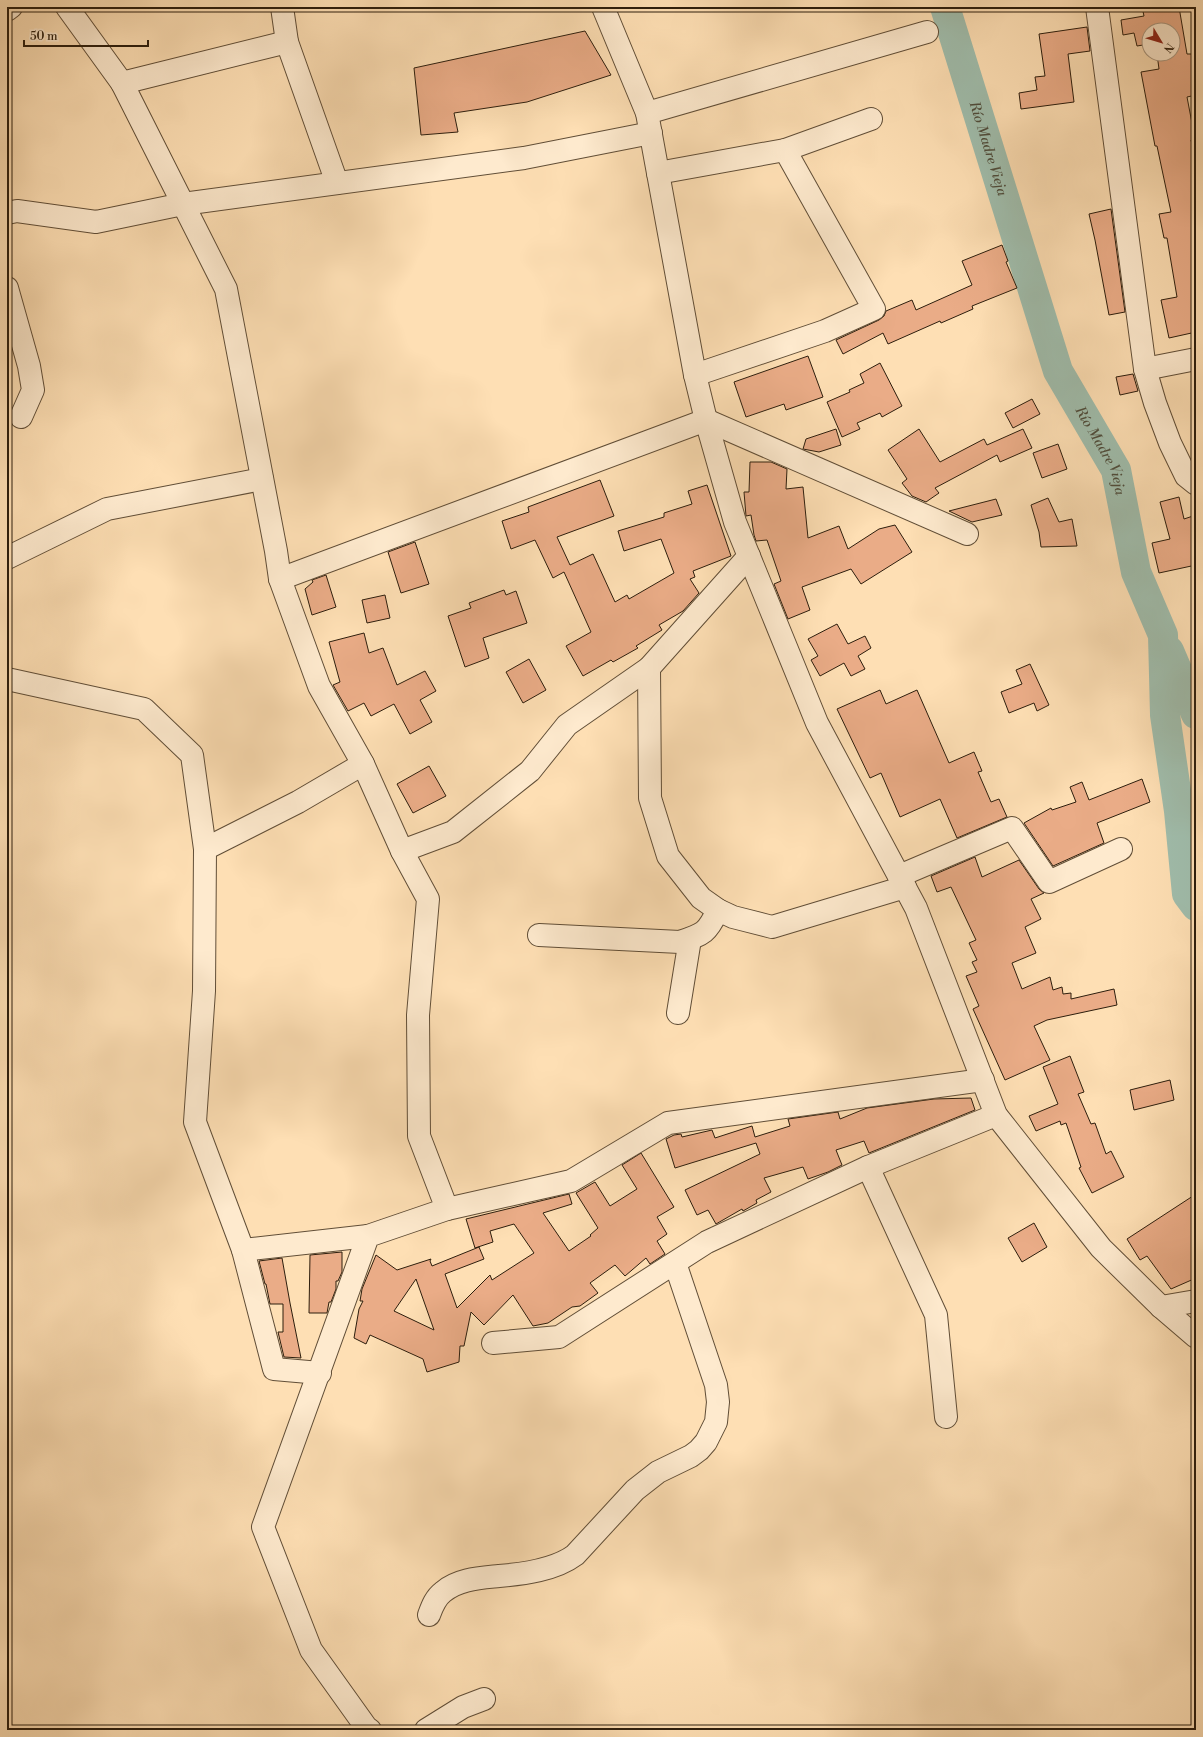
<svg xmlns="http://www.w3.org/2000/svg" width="1203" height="1737" font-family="'Libre Bodoni',serif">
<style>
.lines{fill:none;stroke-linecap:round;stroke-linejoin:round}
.river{stroke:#a0bdac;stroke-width:30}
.building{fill:#eaac87;stroke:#2d1e0d;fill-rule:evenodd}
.minor-casing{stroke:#614e37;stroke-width:24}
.minor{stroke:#feeace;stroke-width:22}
.labels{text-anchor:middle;stroke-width:3.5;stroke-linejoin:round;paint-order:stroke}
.water-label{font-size:14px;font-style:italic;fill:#504e3d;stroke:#feeace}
</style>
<rect width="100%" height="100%" fill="#fedfb4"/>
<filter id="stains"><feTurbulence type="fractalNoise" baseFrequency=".005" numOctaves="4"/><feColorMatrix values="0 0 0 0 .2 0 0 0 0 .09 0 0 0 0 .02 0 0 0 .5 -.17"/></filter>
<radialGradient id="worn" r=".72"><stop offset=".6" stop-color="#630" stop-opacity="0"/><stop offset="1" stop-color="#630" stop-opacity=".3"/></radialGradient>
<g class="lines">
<g class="river">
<path id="s1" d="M945,7L1058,371L1116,470L1136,572L1163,635L1165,715L1179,811L1187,894L1196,906"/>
<path d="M1169,651L1196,714"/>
</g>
</g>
<g class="building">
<path d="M1142,7H1179L1187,54H1194L1196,65V95L1187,97L1195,139L1191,140L1196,162V332L1169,338L1161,300L1177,297L1167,238H1164L1159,214L1171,212L1157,146H1155L1141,72L1159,69L1157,54H1173V30H1149V44L1137,46L1134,33L1123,35L1121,20L1144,16Z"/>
<path d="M1087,27L1090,51L1068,54L1074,102L1021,109L1019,93L1037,90L1035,77L1045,76L1039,34Z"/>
<path d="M585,31L611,75L527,102L454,113L458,132L421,135L414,68Z"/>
<path d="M1111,209L1125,312L1109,315L1095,240L1089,214Z"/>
<path d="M1002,245L1008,261L1006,262L1017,288L972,306L973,309L941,323L940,321L888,344L883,333L843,354L836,340L879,320L884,316L886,311L912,300L916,310L972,285L962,261Z"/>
<path d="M808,356L823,397L786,410L784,404L746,417L734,382Z"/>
<path d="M880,363L902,406L882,417L880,413L857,423L860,429L842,437L827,402L850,392L849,390L864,383L860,374Z"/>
<path d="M1133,374L1138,391L1120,395L1116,377Z"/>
<path d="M1032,399L1040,414L1013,428L1005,413Z"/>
<path d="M836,429L841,445L819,452L803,449L806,439Z"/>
<path d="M919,429L940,462L984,439L987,445L1023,429L1032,448L1000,462L997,455L935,488L939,493L926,502L912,496L902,483L907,479L888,450Z"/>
<path d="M1058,444L1067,469L1042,478L1033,453Z"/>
<path d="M750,462H771L787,469L786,489L803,487L808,538L839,526L848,549L879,529L895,525L912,552L861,584L851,569L802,587L810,610L788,619L774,584L781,581L767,540L756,541L754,535L751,515L746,516L744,492H749Z"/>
<path d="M600,480L614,516L557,537L570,565L593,554L615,602L627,595L629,599L674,573L661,539L624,551L618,531L664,517V513L692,504L688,491L707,485L731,556L693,571L695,577L690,579L699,593L683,611L659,625L662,630L636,646L638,648L613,662L611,660L583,676L566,646L591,632L564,572L553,578L535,540L511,549L502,521L529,512L528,507Z"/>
<path d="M1179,497L1184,519L1196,515V565L1159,573L1152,543L1170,539L1160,502Z"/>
<path d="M1048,498L1059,522L1072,519L1077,546L1041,547L1039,532L1031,505Z"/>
<path d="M996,499L1002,515L972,522L949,511Z"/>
<path d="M415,542L429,584L401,593L388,552Z"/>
<path d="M326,575L336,607L312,615L305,589L313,582L312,580Z"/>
<path d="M504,590L506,595L516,591L527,623L483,638L489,658L465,667L448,616L471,608L469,603Z"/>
<path d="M385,595L390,618L367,623L362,600Z"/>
<path d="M837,624L848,644L865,636L871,648L858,656L865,669L851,676L844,663L820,676L811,660L818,656L808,639Z"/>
<path d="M364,633L369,653L383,648L397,685L425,671L436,691L420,700L432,722L410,734L394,704L371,716L364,703L348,711L333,685L340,682L329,642Z"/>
<path d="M529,659L546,690L523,703L506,672Z"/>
<path d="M1030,664L1049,705L1037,711L1034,703L1009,713L1001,692L1022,684L1016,670Z"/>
<path d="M880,690L886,704L917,690L949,763L974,752L982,771L978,772L991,802L999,799L1007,817L957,838L940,799L900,817L881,773L870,778L837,709Z"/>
<path d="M429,766L446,796L413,813L397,784Z"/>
<path d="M1142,779L1150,802L1097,823L1104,843L1053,866L1024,823L1051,808L1052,810L1076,802L1070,787L1082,782L1089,800Z"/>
<path d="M975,857L982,877L1019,860L1039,889L1044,893L1031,899L1041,919L1025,927L1036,953L1012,963L1022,989L1050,977L1053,990L1062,987L1063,994L1071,993V999L1114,989L1117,1005L1047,1020L1034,1026L1050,1060L1005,1080L973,1009L979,1006L966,976L977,972L972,962L977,960L969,943L976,940L951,887L937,892L931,876Z"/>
<path d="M1070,1056L1084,1092L1078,1094L1091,1124L1095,1123L1106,1154L1111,1151L1124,1177L1092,1193L1079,1168L1081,1167L1066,1123L1061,1125L1060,1121L1036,1131L1029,1116L1058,1104L1043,1067Z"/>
<path d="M1170,1080L1174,1100L1134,1110L1130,1090Z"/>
<path d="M971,1098L975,1110L869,1153L864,1141L836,1150L842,1165L828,1172L808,1179L803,1167L764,1178L771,1192L756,1200L757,1203L743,1211L742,1209L716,1224L708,1210L697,1215L685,1190L760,1154L756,1143L675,1168L666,1139L674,1135L681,1134L682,1137L712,1130L715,1138L752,1126L755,1137L790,1126L788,1119L838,1112L840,1119L867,1108L934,1099Z"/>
<path d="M641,1153L674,1207L657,1217L667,1234L657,1241L665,1254L650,1264L646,1258L625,1276L615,1265L590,1283L598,1293L580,1306L572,1307L548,1323L533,1326L513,1295L484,1325L471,1312L464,1346H460L459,1362L427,1372L423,1359L370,1335L366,1344L354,1338L359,1309L363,1301H360L362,1289L376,1255L397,1270L431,1259L430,1261L432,1266L479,1247L484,1259L445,1274L457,1308L490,1275L492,1280L534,1253L514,1224L490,1231L493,1242L475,1248L466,1219L569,1194L572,1204L543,1213L569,1251L591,1236L590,1235L598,1228L576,1193L595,1182L610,1206L637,1189L622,1165ZM416,1279L434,1330L394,1311Z"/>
<path d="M1196,1194V1278L1171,1289L1147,1256L1140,1260L1127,1239Z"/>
<path d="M1034,1223L1047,1247L1022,1262L1008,1238Z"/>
<path d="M342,1252V1272L338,1281H336V1289L331,1302H329L327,1313H309L310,1255Z"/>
<path d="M282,1258L290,1303L301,1358L284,1357L278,1332H283V1304H270L266,1284H265L259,1261Z"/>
</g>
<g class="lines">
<defs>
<g id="minor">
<path d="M67,7L122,83L226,289L276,551L280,579L319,686L363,764L402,851L428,899L418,1015L419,1136L447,1209L368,1236L263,1527L311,1650L366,1727L370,1730"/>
<path d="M282,7L287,42L337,183"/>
<path d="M603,7L647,113L695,375L706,420L735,522L817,723L916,908L996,1115L1101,1248L1161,1307L1196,1337"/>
<path d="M1097,7L1145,369L1155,403L1170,443L1186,476L1196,484"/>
<path d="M7,10L11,7"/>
<path d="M122,83L287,42"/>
<path d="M647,113L927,32"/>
<path d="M658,173L785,150L871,119"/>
<path d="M7,213L17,211L96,222L183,204L524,158L651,133"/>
<path d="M7,288L29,366L33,390L21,417"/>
<path d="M1145,369L1196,359"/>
<path d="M695,375L825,331L874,309L785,150"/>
<path d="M749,556L649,668L650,798L668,856L701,898L718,910L733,917L772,927L905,887"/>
<path d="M7,558L107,509L262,479"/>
<path d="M280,579L706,420L967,534"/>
<path d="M7,679L144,709L192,755L205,849L204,991L195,1122L243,1250L274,1369L320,1373"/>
<path d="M205,849L298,802L363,764"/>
<path d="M402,851L453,832L530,771L567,725L649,668"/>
<path d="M899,876L1012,828L1049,882L1121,849"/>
<path d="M539,935L680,942C704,934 707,933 718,910"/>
<path d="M678,1013L690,939"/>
<path d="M868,1167L936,1315L946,1417"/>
<path d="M447,1209L571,1181L668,1123L983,1080"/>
<path d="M243,1250L368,1236"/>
<path d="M1161,1307L1196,1301"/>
<path d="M493,1343L559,1337L707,1242L868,1167L996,1115"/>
<path d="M429,1615C432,1607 435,1598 443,1592C458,1579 480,1578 499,1576C524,1574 555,1570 575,1555L635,1490L658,1472L691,1456L699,1450L706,1442L716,1422L718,1402L716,1385L675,1263"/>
<path d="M426,1730L463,1707L484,1699"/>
</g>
</defs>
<use href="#minor" class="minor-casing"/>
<use href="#minor" class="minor"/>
</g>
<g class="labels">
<g class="water-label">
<text dy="5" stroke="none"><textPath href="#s1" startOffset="148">Río Madre Vieja</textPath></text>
<text dy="5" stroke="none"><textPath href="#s1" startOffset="472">Río Madre Vieja</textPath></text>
</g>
</g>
<rect width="1203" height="1737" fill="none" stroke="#fedfb4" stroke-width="24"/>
<rect x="8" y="8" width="1187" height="1721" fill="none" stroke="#2d1e0d" stroke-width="2"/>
<rect x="12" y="12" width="1179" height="1713" fill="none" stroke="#2d1e0d"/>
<g transform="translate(1161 42) rotate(128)"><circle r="19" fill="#feeace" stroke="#aa9881"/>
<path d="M0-3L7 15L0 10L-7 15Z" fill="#8f2418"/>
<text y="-6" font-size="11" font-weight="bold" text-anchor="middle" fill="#2d1e0d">N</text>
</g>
<path d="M24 40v6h124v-6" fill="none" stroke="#2d1e0d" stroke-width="2"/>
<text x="30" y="40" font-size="12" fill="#2d1e0d" stroke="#feeace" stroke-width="3" paint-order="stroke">50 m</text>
<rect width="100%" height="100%" filter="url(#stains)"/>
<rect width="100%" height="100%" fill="url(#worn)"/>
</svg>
